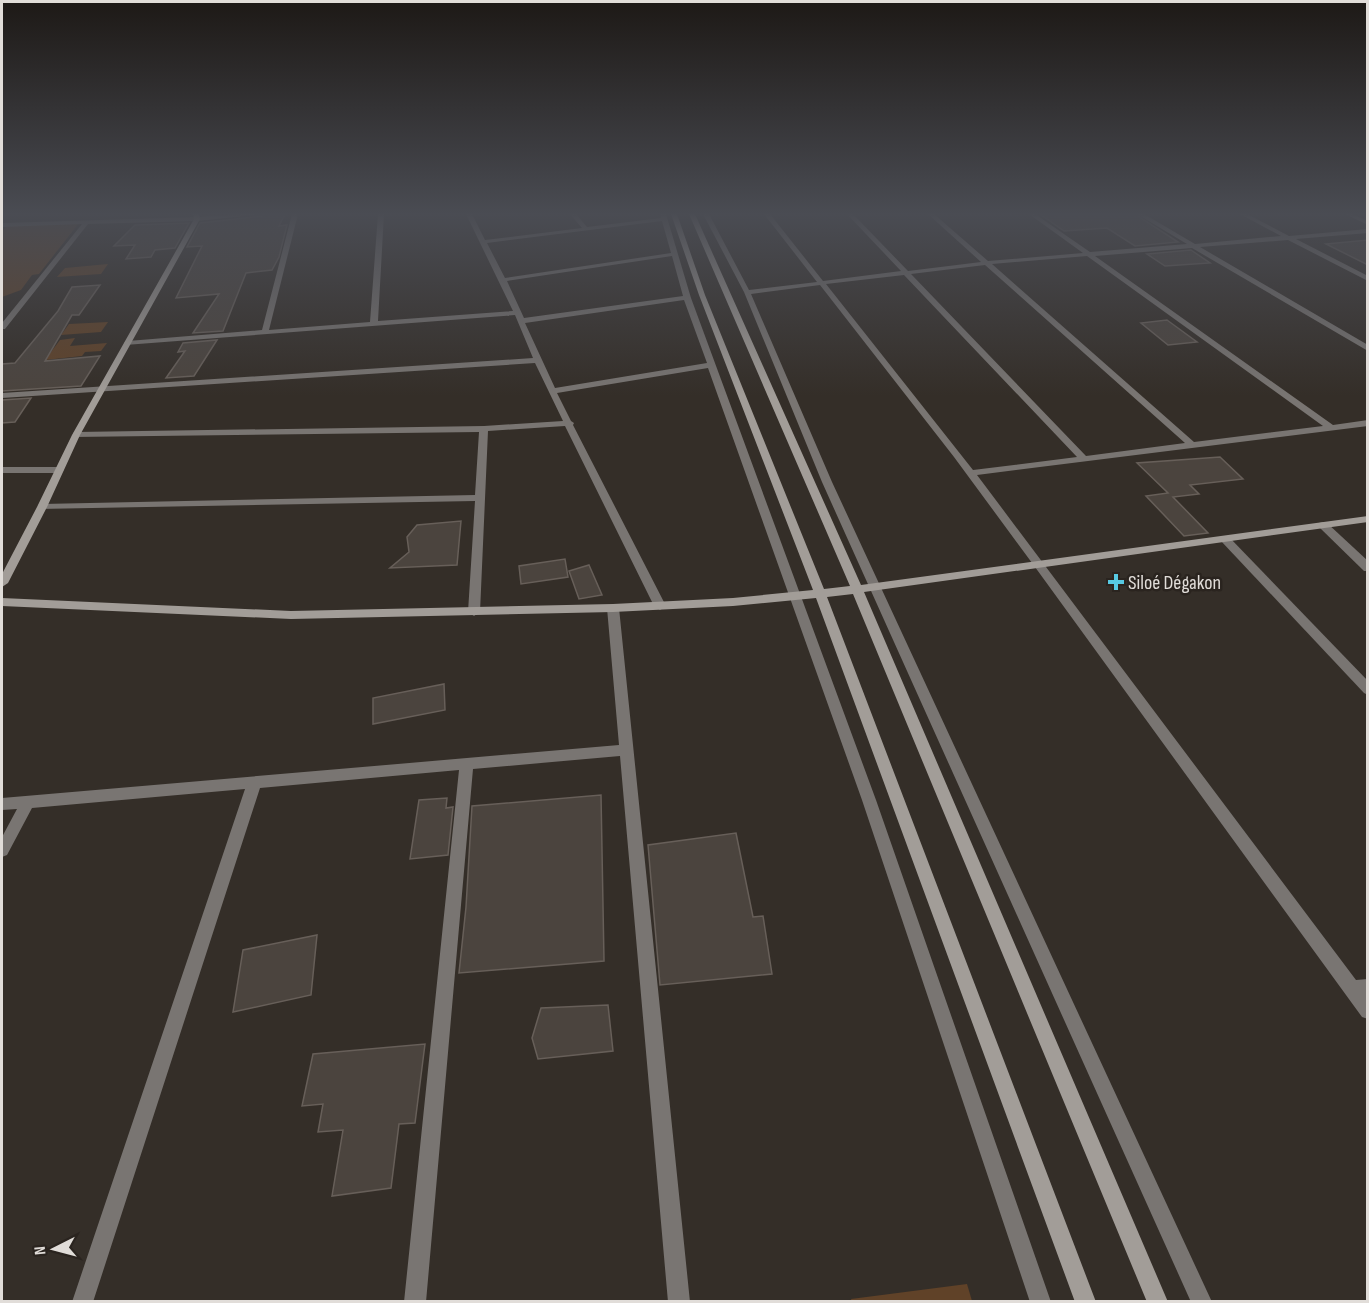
<svg xmlns="http://www.w3.org/2000/svg" width="1369" height="1303" font-family="'Sofia Sans Condensed',sans-serif">
<style>
.green{fill:#604228}
.building{fill:#4b443e;stroke:#675f59;stroke-width:1.5}
.lines{fill:none;stroke-linecap:round;stroke-linejoin:round}
.street{fill:#797572;fill-rule:evenodd}
.secondary{fill:#a29d98;fill-rule:evenodd}
.poi-dot{fill:#57c9e2;stroke:#2a241f;stroke-width:2}
.labels{text-anchor:middle;stroke-width:5;stroke-linejoin:round;paint-order:stroke}
.poi-label{font-size:20px;fill:#e1ddd9;stroke:#2a241f;text-anchor:start}
</style>
<rect width="100%" height="100%" fill="#342e28"/>
<g class="green">
<path d="M79,223L39,274L32,275L21,290L2,297V231L7,226Z"/>
<path d="M108,264L101,274L57,277L65,268Z"/>
<path d="M108,322L101,332L61,335L69,324Z"/>
<path d="M75,338L70,346L107,343L101,351L85,352L82,356L45,360L60,340Z"/>
<path d="M967,1284L972,1301L852,1302L851,1299Z"/>
</g>
<g class="building">
<path d="M264,214H285L279,226L287,225L279,257L272,270L246,273L223,331L193,333L219,294L176,298L202,246L187,247L200,223L262,216Z"/>
<path d="M1040,214H1135L1178,242L1135,246L1107,228L1064,231Z"/>
<path d="M189,223L175,248L155,250L151,257L126,259L135,245L114,246L135,225Z"/>
<path d="M1368,240V265L1326,244Z"/>
<path d="M1191,250L1210,263L1165,266L1147,254Z"/>
<path d="M100,285L79,315H72L45,361L100,356L81,386L2,391V364L15,363L58,311L72,287Z"/>
<path d="M1167,320L1197,342L1168,345L1141,323Z"/>
<path d="M217,340L194,376L166,378L185,351L178,352L183,343Z"/>
<path d="M31,398L15,422L2,423V400Z"/>
<path d="M1220,457L1243,479L1190,485L1199,494L1173,497L1208,533L1184,536L1146,496L1168,493L1137,463Z"/>
<path d="M461,521L457,565L390,568L409,552L407,537L417,525Z"/>
<path d="M565,559L568,577L521,584L519,566Z"/>
<path d="M589,565L602,595L579,599L569,571Z"/>
<path d="M444,684L445,710L373,724V698Z"/>
<path d="M601,795L604,961L459,973L466,907L472,806Z"/>
<path d="M447,798L446,808L453,807L448,855L410,859L419,800Z"/>
<path d="M736,833L753,917L763,916L772,974L660,985L648,845Z"/>
<path d="M317,935L311,995L233,1012L243,950Z"/>
<path d="M608,1005L613,1051L538,1059L532,1038L541,1008Z"/>
<path d="M425,1044L415,1123L399,1124L391,1188L332,1196L343,1130L318,1132L323,1104L302,1106L313,1054Z"/>
</g>
<g class="lines">
<g class="street">
<path d="M241,214H262L197,221L88,224L5,329H2V323L82,224L2,227V223L197,217Z"/>
<path d="M292,214H298L269,330L370,322L378,214H384L378,321L513,311L466,214H472L485,240L582,228L570,214H576L587,227L661,218L660,214H666L691,298L876,800L1051,1302H1030L862,800L708,368L557,393L571,421L574,423L573,425L666,606L660,610L654,606L565,426L488,431L480,612L474,616L468,612L475,501L38,509V505L42,504L475,495L479,432L73,437V433L76,432L484,426L563,421L535,363L2,398V393L533,358L515,315L125,345L124,343L128,341L262,330ZM662,221L671,253L505,278L487,243ZM672,256L683,296L524,318L507,281ZM684,300L707,363L555,388L525,323Z"/>
<path d="M703,214H709L749,290L817,282L764,214H770L823,281L901,271L847,214H853L908,271L981,262L928,214H934L988,261L1083,253L1029,214H1035L1090,252L1187,244L1137,214H1144L1195,244L1281,236L1240,214H1247L1289,236L1368,229V233L1296,239L1368,276V281L1288,240L1200,247L1368,345V351L1192,248L1095,256L1333,425L1368,420V426L977,475L1356,980L1368,979V1019L1362,1017L1035,567L954,457L820,285L751,294L832,482L1212,1302H1191L822,482L744,292ZM1087,256L1323,426L1194,442L992,264ZM985,265L1185,443L1086,456L911,274ZM904,275L1077,457L973,470L826,284Z"/>
<path d="M1345,214H1352L1368,221V225Z"/>
<path d="M2,467H59L64,470L59,473H2Z"/>
<path d="M1323,522L1327,523L1368,561V571H1364L1319,527V523Z"/>
<path d="M1225,536L1229,537L1368,681V695L1364,693L1221,541L1220,539L1221,537Z"/>
<path d="M613,604L619,608L690,1302H668L620,756L473,769L426,1302H404L459,770L260,788L93,1302H72L245,789L32,808L7,855L2,857V837L17,809L2,810V798L619,745L607,608Z"/>
</g>
<g class="secondary">
<path d="M193,214H199L200,219L80,435L47,507L8,583L2,587V574L37,507L72,435L194,219Z"/>
<path d="M671,214H677L705,295L824,589L850,586L689,214H695L861,585L1368,516V522L864,592L1168,1302H1147L853,594L827,597L1096,1302H1075L816,598L733,606L613,612L291,619L2,606V598L291,611L613,604L733,598L813,590L699,295Z"/>
</g>
</g>
<linearGradient id="sky" x2="0" y2="1"><stop stop-color="#1d1916"/><stop offset="0.54" stop-color="#4a4c53"/><stop offset="1" stop-color="#4a4c53" stop-opacity="0"/></linearGradient>
<rect width="1369" height="396" fill="url(#sky)"/>
<path class="poi-dot" d="M1113 573h6v6h6v6h-6v6h-6v-6h-6v-6h6z"/>
<g class="labels">
<g class="poi-label">
<text x="1128" y="589">Siloé Dégakon</text>
</g>
</g>
<rect width="1369" height="1303" fill="none" stroke="#e1ddd9" stroke-width="6"/>
<g transform="translate(54 1249) rotate(264)" stroke="#2a241f" stroke-width="4.5" paint-order="stroke">
<path d="M0-4.5L10 22L0 15L-10 22Z" fill="#e1ddd9"/>
<text y="-9" font-size="16" font-weight="bold" text-anchor="middle" fill="#e1ddd9">N</text>
</g>
</svg>
